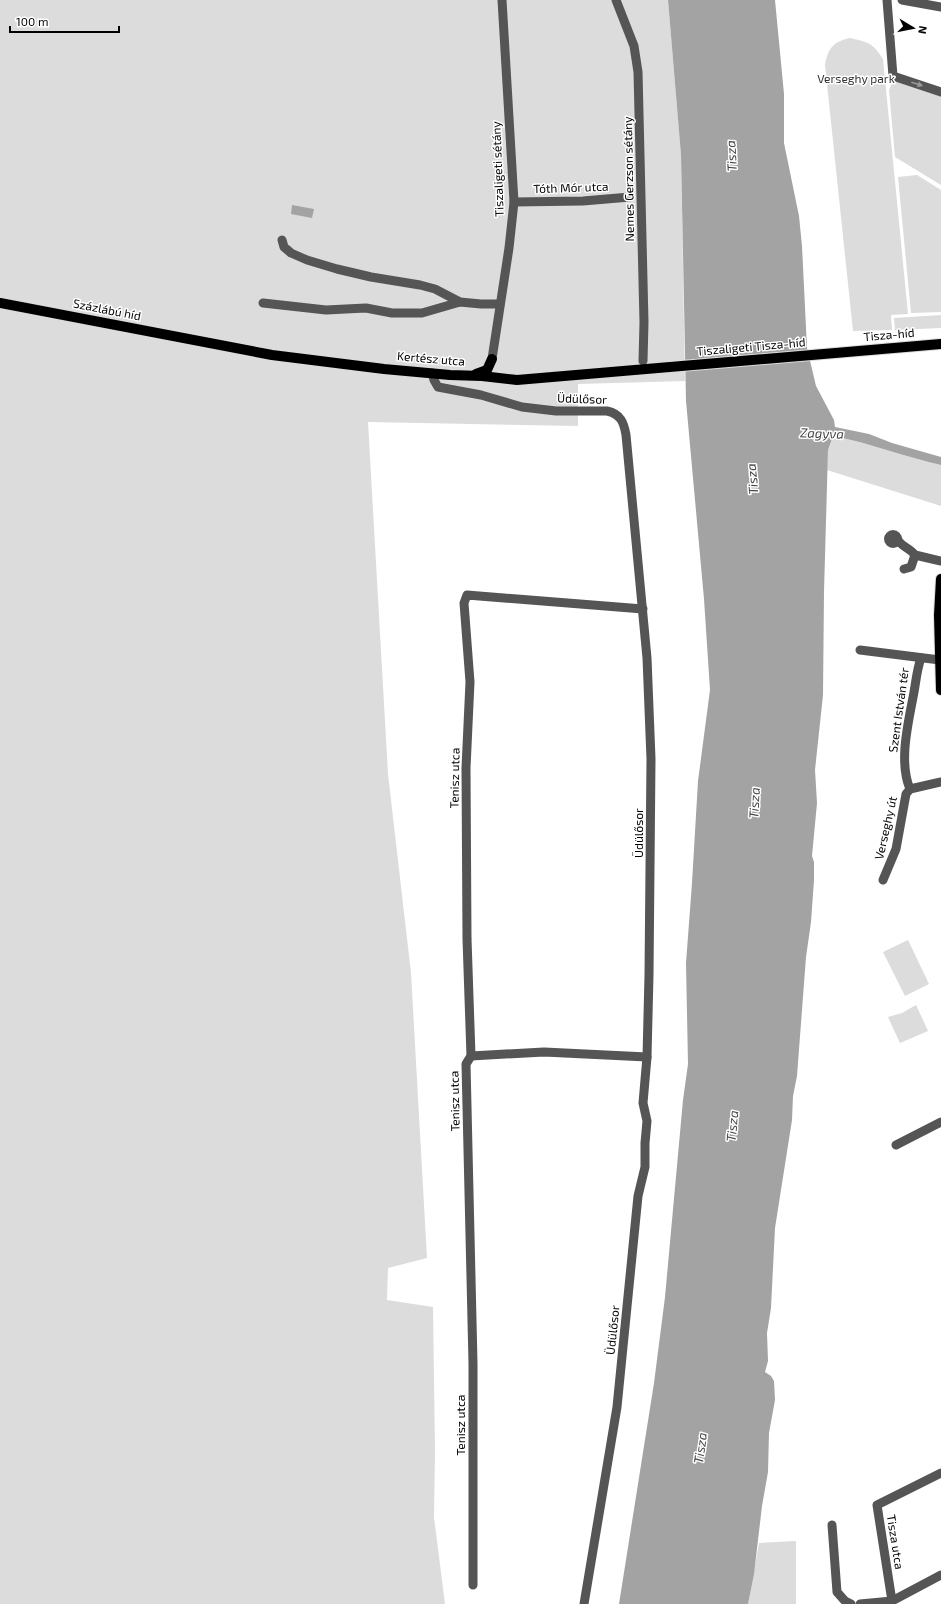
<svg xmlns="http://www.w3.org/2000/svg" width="941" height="1604" font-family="'Exo 2',sans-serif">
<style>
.green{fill:#dcdcdc}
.water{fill:#a3a3a3}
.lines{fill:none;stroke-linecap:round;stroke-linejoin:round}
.major-casing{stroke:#dbdbdb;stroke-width:12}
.minor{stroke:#555;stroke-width:9}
.major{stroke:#000;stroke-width:10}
.oneway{fill:#999}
.labels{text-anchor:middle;stroke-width:3;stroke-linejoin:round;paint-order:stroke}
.park-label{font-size:12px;fill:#333;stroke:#fff}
.street-label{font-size:12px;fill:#000;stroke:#fff}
.water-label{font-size:13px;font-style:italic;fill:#444;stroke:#fff}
</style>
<rect width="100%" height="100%" fill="#fff"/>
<g class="green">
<path d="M0,0H668L681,155L685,381L578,384V426L368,422L388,774L411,973L427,1258L388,1268L387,1300L433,1307L435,1451L434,1517L445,1604H0Z"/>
<path d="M850,38C868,42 873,43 883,59L908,314L891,315L892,330L853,331L825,65C828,48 833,42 850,38Z"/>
<path d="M894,78L941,94V185L895,157L889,90Z"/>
<path d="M917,175L941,190V312L911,313L898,177Z"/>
<path d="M941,315V328L895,330L894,318Z"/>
<path d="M833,436C870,443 905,457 941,465V506L827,470L828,450Z"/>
<path d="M908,940L929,984L905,996L883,952Z"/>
<path d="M916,1005L928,1031L900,1043L888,1017L902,1013Z"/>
<path d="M796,1541V1604H748L759,1543Z"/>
</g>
<g class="water">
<path d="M668,0H775L784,94V143L799,216L802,246L807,348L816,386L834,420L835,427L869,434L892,443L941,457V465C905,457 870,443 833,436L828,450L824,592L823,695L815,770L817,803L812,856L814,862V880L811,922L806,957L797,1076L793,1096L792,1120L775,1228L771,1308L767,1333L768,1361L765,1372L771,1376L774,1381L775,1400L769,1433L768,1472L762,1506L754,1574L748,1604H619L654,1383L665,1297L683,1100L688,1064L686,963L692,883L698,781L710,690L704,599L686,401L681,155Z"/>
<path d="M292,205L314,209L312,218L291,214Z"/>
</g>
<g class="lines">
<defs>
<g id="major">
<path d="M0,303L272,355L384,369L450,375L482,376L517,380L941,344"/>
<path d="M476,374L487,370L492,359"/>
<path d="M941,579L939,615L941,690"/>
</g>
</defs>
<use href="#major" class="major-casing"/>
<g class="minor">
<path d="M616,0L634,46L638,72L644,322L643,361"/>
<path d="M887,0L893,76L941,92"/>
<path d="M902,0L941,7"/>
<path d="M514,202L583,201L630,197"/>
<path d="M282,240L284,247L291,253L307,260L337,269L371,277L420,285L435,289L460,302L481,304H500"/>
<path d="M263,303L326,310L366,308L392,313H422L460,302"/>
<path d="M492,359L509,248L514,202L502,0"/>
<path d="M432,373L434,380L438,387L481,395L522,407L556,411H607C621,414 624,423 626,435L647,658L651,759L649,975L647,1057L643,1103L647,1121L645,1143V1167L638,1196L617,1407L584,1604"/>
<circle cx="893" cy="539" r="4.5"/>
<path d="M898,540C902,547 910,548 915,555L941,561"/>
<path d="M904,569L911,567L915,555"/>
<path d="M860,650L940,660"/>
<path d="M910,789C898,761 909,720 914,692C916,681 917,669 921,658"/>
<path d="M883,880L896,849L906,794L910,789L941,782"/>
<path d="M471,1056L544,1052L647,1057"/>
<path d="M896,1145L941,1122"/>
<path d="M832,1525L837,1592L845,1601L851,1604"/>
<path d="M473,1585V1363L466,1064L471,1056L467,939L466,768L470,682L464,603L467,595L643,609"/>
<path d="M860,1604L892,1601L941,1575"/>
<path d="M889,1604L892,1601L877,1505L941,1473"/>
</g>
<use href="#major" class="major"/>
</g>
<defs><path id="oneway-solid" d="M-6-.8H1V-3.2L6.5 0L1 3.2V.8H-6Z"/></defs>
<use class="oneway" href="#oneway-solid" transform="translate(917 84) rotate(18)"/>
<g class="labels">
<g class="park-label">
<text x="856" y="83">Verseghy park</text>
</g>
<g class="street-label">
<text transform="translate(498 169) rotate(-92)" y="4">Tiszaligeti sétány</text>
<text transform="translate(629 179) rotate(-91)" y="4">Nemes Gerzson sétány</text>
<text transform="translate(571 188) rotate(-2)" y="4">Tóth Mór utca</text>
<text transform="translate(107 310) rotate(11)" y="4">Százlábú híd</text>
<text transform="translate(889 335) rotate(-5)" y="4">Tisza-híd</text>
<text transform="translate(751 347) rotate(-5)" y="4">Tiszaligeti Tisza-híd</text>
<text transform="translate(431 359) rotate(5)" y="4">Kertész utca</text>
<text transform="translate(582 399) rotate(2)" y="4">Üdülősor</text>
<text transform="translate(899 710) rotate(-82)" y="4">Szent István tér</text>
<text transform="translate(455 778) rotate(-89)" y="4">Tenisz utca</text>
<text transform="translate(886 828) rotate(-77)" y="4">Verseghy út</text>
<text transform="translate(639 833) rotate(-90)" y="4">Üdülősor</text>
<text transform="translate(455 1101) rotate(-91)" y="4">Tenisz utca</text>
<text transform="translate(613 1330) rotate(-84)" y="4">Üdülősor</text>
<text transform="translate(461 1425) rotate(-90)" y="4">Tenisz utca</text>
<text transform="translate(895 1542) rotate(81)" y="4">Tisza utca</text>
</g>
<g class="water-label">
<text transform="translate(731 156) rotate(-93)" y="5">Tisza</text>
<text transform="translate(822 433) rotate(2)" y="5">Zagyva</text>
<text transform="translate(752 479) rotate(-95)" y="5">Tisza</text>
<text transform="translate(754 803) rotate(-87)" y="5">Tisza</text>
<text transform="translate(732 1126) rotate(-85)" y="5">Tisza</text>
<text transform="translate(700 1448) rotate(-82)" y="5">Tisza</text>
</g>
</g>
<g transform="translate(913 28) rotate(100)" stroke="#ffffff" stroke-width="3" paint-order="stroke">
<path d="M0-3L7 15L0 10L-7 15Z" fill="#000000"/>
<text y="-6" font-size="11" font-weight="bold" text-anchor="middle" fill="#000000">N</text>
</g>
<path d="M10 26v6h109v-6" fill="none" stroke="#000000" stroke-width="2"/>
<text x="16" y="26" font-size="12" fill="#000000" stroke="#ffffff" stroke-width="3" paint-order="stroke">100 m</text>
</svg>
